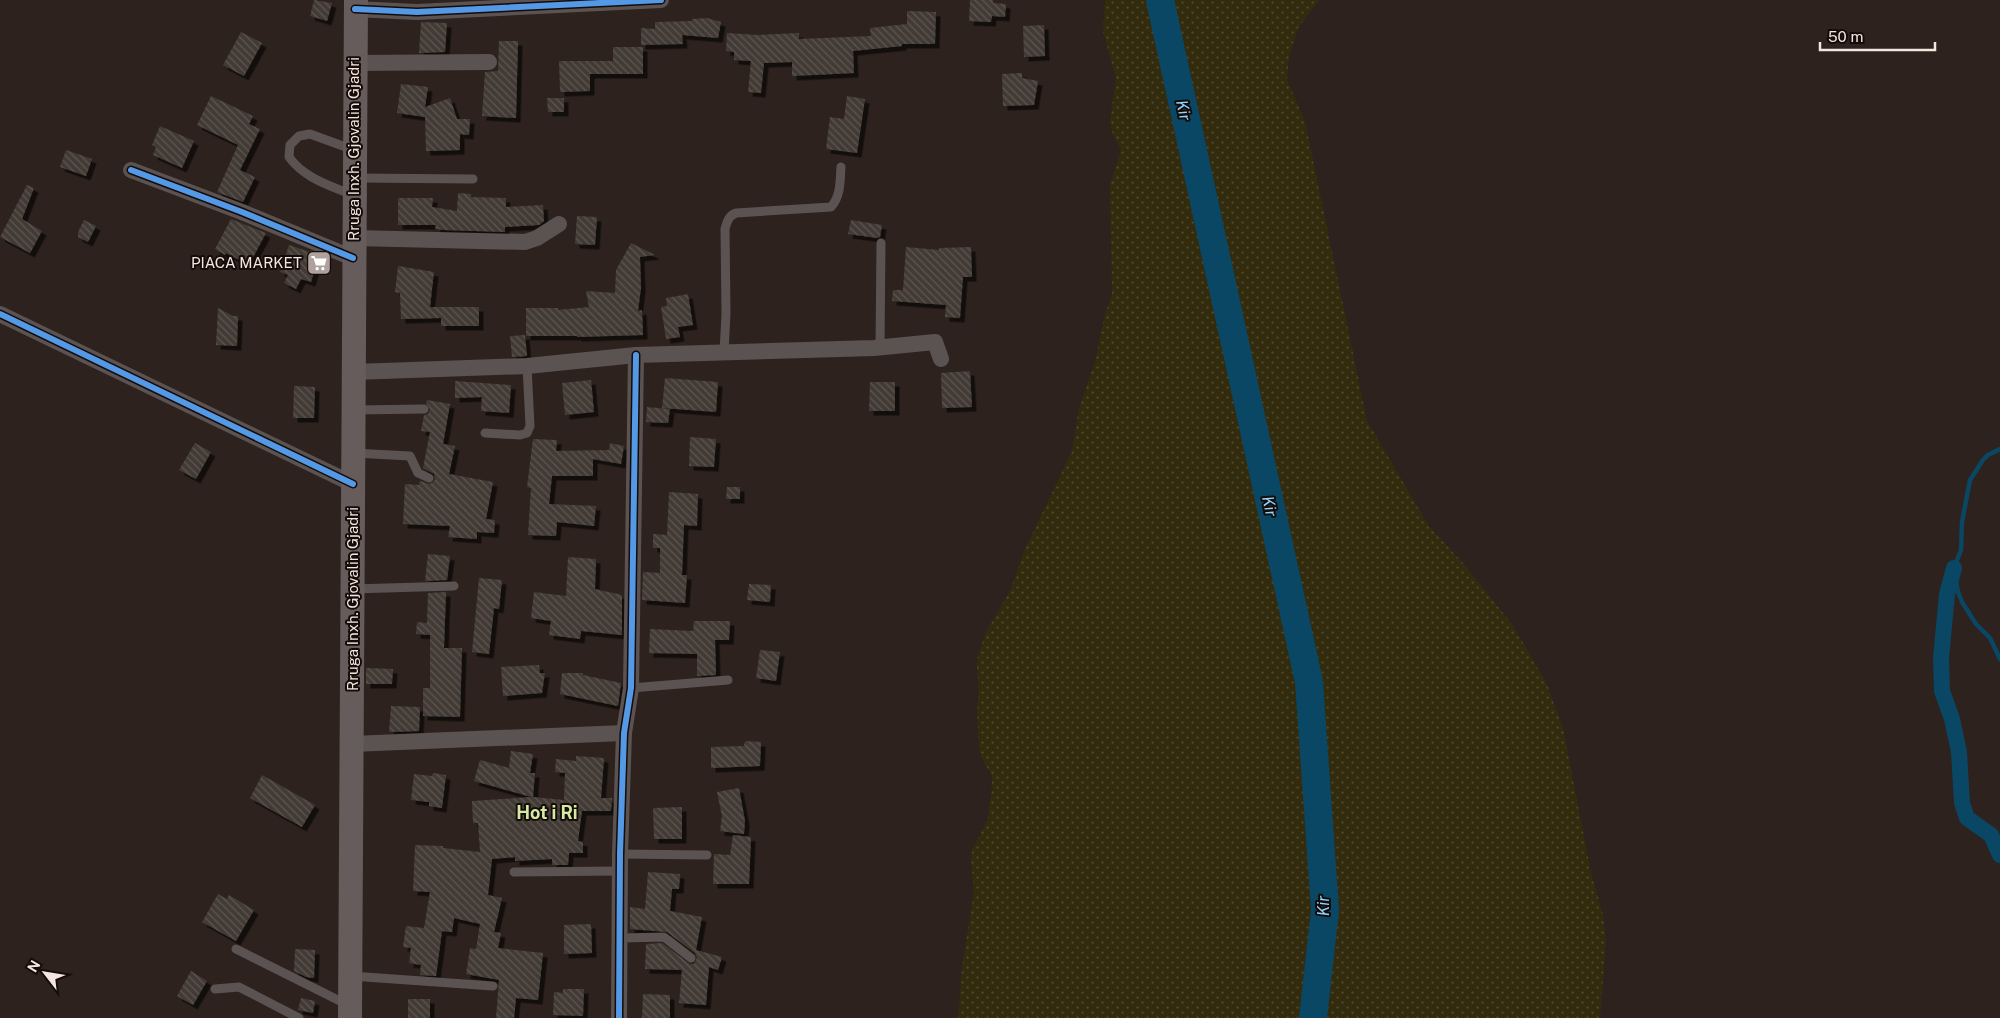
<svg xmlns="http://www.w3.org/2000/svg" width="2000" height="1018" font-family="'Public Sans',sans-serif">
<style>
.sand{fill:url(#sand-dots)}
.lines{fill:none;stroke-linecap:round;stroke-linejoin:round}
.stream{stroke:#0a4764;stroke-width:4.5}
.canal{stroke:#0a4764;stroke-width:16}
.river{stroke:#0a4764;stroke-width:28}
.building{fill:url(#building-back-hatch);filter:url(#shadow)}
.service{stroke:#5b5252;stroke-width:9}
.minor{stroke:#5b5252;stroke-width:16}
.secondary{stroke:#675c5c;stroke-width:24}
.cycleway-casing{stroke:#150b08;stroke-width:9}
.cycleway{stroke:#5399e6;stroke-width:6}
.labels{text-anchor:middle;stroke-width:4;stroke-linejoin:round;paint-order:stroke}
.street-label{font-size:15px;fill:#f5e5df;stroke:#150b08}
.poi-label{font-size:15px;fill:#f5e5df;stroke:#150b08;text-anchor:end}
.water-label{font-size:16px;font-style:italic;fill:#91d4fe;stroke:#150b08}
.quarter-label{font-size:18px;font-weight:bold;fill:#d4eba1;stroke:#150b08}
</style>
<defs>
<pattern id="sand-dots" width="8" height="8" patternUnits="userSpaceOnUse" patternTransform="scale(1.25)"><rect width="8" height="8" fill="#332b0d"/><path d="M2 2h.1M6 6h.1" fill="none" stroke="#514a30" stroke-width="1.8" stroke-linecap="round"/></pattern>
<pattern id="building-back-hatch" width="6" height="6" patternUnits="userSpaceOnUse" patternTransform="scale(1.25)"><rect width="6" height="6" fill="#423a34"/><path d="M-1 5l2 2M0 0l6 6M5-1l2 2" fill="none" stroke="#5e5651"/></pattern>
<filter id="shadow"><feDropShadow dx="4.5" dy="4.5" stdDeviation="0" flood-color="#0009"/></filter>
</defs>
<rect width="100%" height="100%" fill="#2d221d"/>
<path class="sand" d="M1105,0H1319L1298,28L1289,56L1287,80L1305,121L1367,421L1429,526L1462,562L1512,624L1547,684L1563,728L1591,873L1603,915L1606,940L1600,1018H958L962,967L974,892L971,860L972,850L988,819L992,786V776L981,757L979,746L977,712L979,690L977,668L978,655L986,632L1010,591L1025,549L1072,451L1079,408L1095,362L1104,318L1112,294L1110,185L1121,150L1112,132L1110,121L1116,78L1103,32Z"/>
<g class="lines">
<path class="stream" d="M2000,449L1988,455L1983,460L1970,480L1962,522L1961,550L1954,568L1958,592L1962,602L1976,624L1990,638L2000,659"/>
<path class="canal" d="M1954,568L1947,594L1941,658L1942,691L1952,719L1959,752L1962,803L1967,818L1991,835L2000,855"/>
<path class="river" d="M1160,0L1309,682L1325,910L1313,1018"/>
</g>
<g class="building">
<path d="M314,0L332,3L327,21L310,16Z"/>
<path d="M970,0H993V3L1006,4L1005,17L992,16L991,22L969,21Z"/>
<path d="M907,11L936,12L935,44H902V46L853,51L854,73L792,76V62L764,63L761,93L748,92L751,61L734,60V52L726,51L727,33L757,35L799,33V39L871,36L870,28L907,24Z"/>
<path d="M707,18L721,22L718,38L682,35L683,44L641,45V28L655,29V22L692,21V19Z"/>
<path d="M421,22L447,23L445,52L419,53Z"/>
<path d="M1044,25L1045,56L1024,57L1023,26Z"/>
<path d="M241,32L262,43L244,76L223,65Z"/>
<path d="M499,41H518L516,118L482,116L485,72L498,71Z"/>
<path d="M613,47H643V74H590V91L560,92L559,61H613Z"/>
<path d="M1022,73V78L1038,81L1034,105L1003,106L1002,74Z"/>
<path d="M401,84L428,87L425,107L450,98L457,119H470L469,135L460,134V150L426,151L425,117L397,113Z"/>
<path d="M211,96L253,116L249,124L260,129L240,170L255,177L243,202L217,192L238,145L197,125Z"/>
<path d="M847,96L865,99L857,153L826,149L830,117L844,119Z"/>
<path d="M547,98H564V112H548Z"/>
<path d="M160,126L194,141L182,168L153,155L156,147L152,145Z"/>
<path d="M66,150L92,159L86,176L60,167Z"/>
<path d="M27,185L34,188L22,219L42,231L30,253L0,237Z"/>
<path d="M458,193L471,194V197L506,198V207L543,205L544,221L539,225L505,227V232L444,230L435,229L436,225H398V198H433L432,207L457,211Z"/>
<path d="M577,216L597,217L595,245L575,244Z"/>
<path d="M231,219L266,233L249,265L226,253L225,255L215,249Z"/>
<path d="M84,220L96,226L88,242L78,237V232Z"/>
<path d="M851,220L882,225L880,237L877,238L848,234Z"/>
<path d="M631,243L655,255L640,257L641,288L638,311L642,310L643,335L577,337V336H526V308H558V310L589,307L586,291L615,293L616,270Z"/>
<path d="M289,245L319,255L311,282L301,279L296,289L284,283L288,275L280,272Z"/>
<path d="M906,247L939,250V248L971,247L972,277H963L960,318L945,317L946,305L892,301L893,290H903Z"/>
<path d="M398,266L434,272L430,307H479V326H441V318L401,319L400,293L395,292Z"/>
<path d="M688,294L693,325L678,327L680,337L666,339L661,307L667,306L666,298Z"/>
<path d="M218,308L233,316H238L237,346L216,345Z"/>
<path d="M525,335L527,356L512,357L510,336Z"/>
<path d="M970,371L972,407L942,408L941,373Z"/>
<path d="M665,378L718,382L716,412L662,408Z"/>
<path d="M591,380L594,412L565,415L562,383Z"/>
<path d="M455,381L511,385L509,413L481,411L482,397L455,398Z"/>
<path d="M870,382H895V411H869Z"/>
<path d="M294,386L315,387L314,418H293Z"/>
<path d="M427,400L450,404L443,444L455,446L449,474L493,482L486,519L495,520L494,533L477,532V539L448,537L450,526L403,524L405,484L419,485L420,481L430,484L435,480L434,474L423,468L430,432L421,431L424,415L428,414L430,409L426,403Z"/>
<path d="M647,407L670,409L668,423L646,422Z"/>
<path d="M690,437L716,439L714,467L689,466Z"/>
<path d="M533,439L557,440L556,451L609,450L610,443L624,446L621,464L593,459V476H552L549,504L596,506L594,526L557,522L556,536L528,535L531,488L527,487Z"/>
<path d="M195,443L211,452L196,479L179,470Z"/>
<path d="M727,487H740V499H726Z"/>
<path d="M669,492L698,494L697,526L684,525L682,575H687L685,603L642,600L643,572L660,573V548H653V534L667,535Z"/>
<path d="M428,554L450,556L447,580L425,581Z"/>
<path d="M568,557L596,559L595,589L622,595V635L581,631L580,639L549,635L551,621L531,618L534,592L566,596Z"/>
<path d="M479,578L502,580L499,609L494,608L489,654L472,652Z"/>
<path d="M749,584L771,585L770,602L747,600Z"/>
<path d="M446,592L444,648H462L460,717L423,716V688H430V635L416,634L417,622L427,623L428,593Z"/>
<path d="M694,621H730L729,640H715L716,675L697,676V654L649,653L650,629L693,631Z"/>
<path d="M760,650L780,652L776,681L756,678Z"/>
<path d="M539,665L540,673H545L542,693L503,696L501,667Z"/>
<path d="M366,668L393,669L392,684H366Z"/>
<path d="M562,673H583V675L621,683L618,706L560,694Z"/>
<path d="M391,706L420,707L419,731L389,732Z"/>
<path d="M745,741L761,742L760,766L711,768V747L744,746Z"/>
<path d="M511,751L533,754L530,773H535L533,797L564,800L565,773L555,772L556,759L576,761V756L604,758L601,798H612L611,811H582L578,841L583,842V853H569L568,865H552V859L515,861V857L492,859L488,895L502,898L494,932L501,933L498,948L543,953L538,1000L516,998L514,1018H496L499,980L466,974L470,948L476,949L480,924L454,918L452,932L442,931L436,976L420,975L421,965L409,963L411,948L403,947L406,926L424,928L430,892L413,891L415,845L443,846V848L480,852L478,823H473L472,801L531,797L474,781L480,760L509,768Z"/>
<path d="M433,773L446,775L442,808L429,806V802L411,800L414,774L432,776Z"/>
<path d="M262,775L315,805L302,827L250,798Z"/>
<path d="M739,788L745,821L744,834L720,831L722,816L717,792Z"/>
<path d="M682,807V839H654L653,808Z"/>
<path d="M733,835L751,837L749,884H713L714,854L730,855Z"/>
<path d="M648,872L680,874L679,889H672L670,911L702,917L696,950L722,957L718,970L709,967L706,1005L679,1003L682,970L645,969L646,944L662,943L690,964H694L697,958L695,953L667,932L630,929V907L645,909Z"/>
<path d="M218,894L227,899L229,895L254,910L236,941L202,922Z"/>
<path d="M591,924L592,953L564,954V925Z"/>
<path d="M295,949L315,950L314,978L306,977L294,971Z"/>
<path d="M191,971L207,981L193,1005L177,996Z"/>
<path d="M563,989H584L583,1016L553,1015L554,992L563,993Z"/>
<path d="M643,994L670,995V1018H642Z"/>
<path d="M301,998L315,1001L313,1013L298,1010Z"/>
<rect x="408" y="999" width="22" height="19"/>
</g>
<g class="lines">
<g class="service">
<path d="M355,178L473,179"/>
<path d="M352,195C329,185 304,178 289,157L290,145L299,136L310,134L354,150"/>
<path d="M880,347L881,243"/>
<path d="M724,352L726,314L725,229C727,222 728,216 736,213L831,207C841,196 840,181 841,167"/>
<path d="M354,410L424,409"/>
<path d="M485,433L520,435L527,433L530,426L527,366"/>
<path d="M353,453L410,456L418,473L429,478"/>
<path d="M353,589L454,586"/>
<path d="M631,688L728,680"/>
<path d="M620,854L707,855"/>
<path d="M514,872L620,871"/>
<path d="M621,938L664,937L691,958"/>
<path d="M236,949L348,1005"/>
<path d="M351,976L493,986"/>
<path d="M215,989L239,987L299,1018"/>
</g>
<g class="minor">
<path d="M355,9L417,12L661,0"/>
<path d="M355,63L489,62"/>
<path d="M131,170L242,212L353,258"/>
<path d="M354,238L525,242L537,238L559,224"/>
<path d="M0,314L353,484"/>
<path d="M354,372L527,366L636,355L874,348L935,342L941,359"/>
<path d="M352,744L624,733"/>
<path d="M619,1018L620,854L624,733L631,688L636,355"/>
</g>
<path class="secondary" d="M350,1018L356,0"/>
<defs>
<g id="cycleway">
<path d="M355,9L417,12L661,0"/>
<path d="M131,170L242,212L353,258"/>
<path d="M0,314L353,484"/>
<path d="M619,1018L620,854L624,733L631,688L636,355"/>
</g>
</defs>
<use href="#cycleway" class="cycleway-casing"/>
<use href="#cycleway" class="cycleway"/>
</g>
<defs>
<symbol id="supermarket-square" viewBox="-11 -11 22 22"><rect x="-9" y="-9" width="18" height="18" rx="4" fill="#afa19b" stroke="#150b08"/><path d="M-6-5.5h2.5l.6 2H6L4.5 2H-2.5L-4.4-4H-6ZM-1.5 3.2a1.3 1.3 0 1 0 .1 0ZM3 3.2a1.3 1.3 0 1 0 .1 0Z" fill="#fff"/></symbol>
</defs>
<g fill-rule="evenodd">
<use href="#supermarket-square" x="305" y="249" width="28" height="28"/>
</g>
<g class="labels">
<g class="street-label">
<text transform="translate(354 149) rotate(-90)" y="5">Rruga Inxh. Gjovalin Gjadri</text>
<text transform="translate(353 599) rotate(-90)" y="5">Rruga Inxh. Gjovalin Gjadri</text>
</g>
<g class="poi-label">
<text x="302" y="268">PIACA MARKET</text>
</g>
<g class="water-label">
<text transform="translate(1184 110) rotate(78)" y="6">Kir</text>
<text transform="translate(1270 506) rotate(78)" y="6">Kir</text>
<text transform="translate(1323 906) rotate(-90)" y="6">Kir</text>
</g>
<g class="quarter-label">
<text x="547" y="819">Hot i Ri</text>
</g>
</g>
<g transform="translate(45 973) rotate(301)" stroke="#150b08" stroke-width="4" paint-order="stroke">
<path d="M0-4L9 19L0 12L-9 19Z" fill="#f5e5df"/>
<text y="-8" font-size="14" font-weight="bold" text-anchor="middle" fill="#f5e5df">N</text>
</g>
<path d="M1820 42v8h115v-8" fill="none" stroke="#f5e5df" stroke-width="2.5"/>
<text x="1828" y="42" font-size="15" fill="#f5e5df" stroke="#150b08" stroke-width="4" paint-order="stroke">50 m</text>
</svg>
